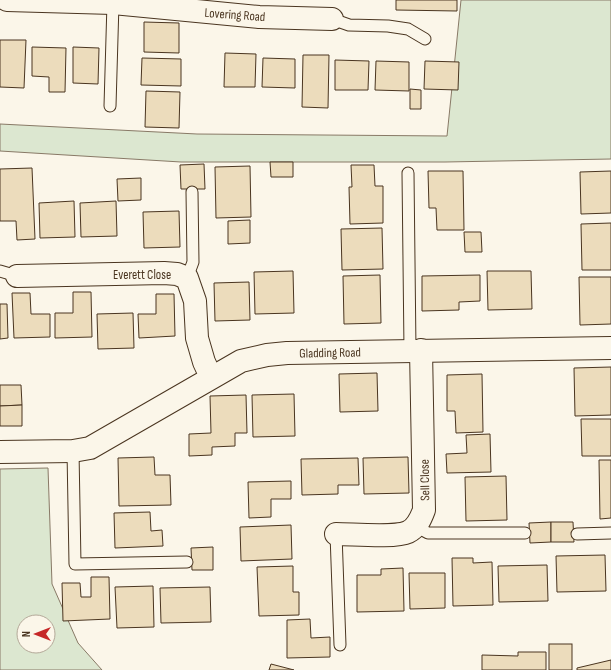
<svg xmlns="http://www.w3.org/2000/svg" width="611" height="670" font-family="'Sofia Sans Condensed',sans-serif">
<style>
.green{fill:#dce7d0;stroke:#887966;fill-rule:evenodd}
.building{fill:#ecdcbc;stroke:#4a3520}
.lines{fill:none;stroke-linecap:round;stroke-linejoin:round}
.lane-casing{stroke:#4a3520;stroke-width:13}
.street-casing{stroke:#4a3520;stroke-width:24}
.lane{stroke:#fbf6e9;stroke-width:11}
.street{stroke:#fbf6e9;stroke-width:22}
.labels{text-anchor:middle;stroke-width:3;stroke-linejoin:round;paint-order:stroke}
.street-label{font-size:13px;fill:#4a3520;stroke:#fbf6e9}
</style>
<rect width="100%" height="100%" fill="#fbf6e9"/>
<g class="green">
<path d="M461,0H611V159L445,162H181L0,151V124L197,134L447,136Z"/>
<path d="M48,468L52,584L78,643L102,670H0V469ZM24,622H48V646H24Z"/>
</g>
<g class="building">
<path d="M396,0H457V11L396,10Z"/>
<path d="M144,22L179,23V53L144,52Z"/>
<path d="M0,40H26L24,88L0,87Z"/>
<path d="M32,47L66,48L65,92H49V77L32,76Z"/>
<path d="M73,47L99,48L98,84L73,83Z"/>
<path d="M225,53L256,54L255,87H224Z"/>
<path d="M303,55H329L328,108L302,107Z"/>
<path d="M142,58L181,59V86L141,85Z"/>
<path d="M263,58L295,59V88L262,87Z"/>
<path d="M335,60L369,61L368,90H335Z"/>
<path d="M376,61L409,62V91L375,90Z"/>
<path d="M425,61L459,62L458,90L424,89Z"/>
<path d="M410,89L421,90V109H410Z"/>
<path d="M146,91L180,92L179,128L145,127Z"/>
<path d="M270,162H293V177H271Z"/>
<path d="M204,164L205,189H181L180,165Z"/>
<path d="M351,165H374L375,186H383V223L350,224L349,187H352Z"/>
<path d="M250,166L251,217L216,218L215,167Z"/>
<path d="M32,168L35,239L17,240L16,221H0V169Z"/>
<path d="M428,171H463L464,230H437L436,208H429Z"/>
<path d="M611,171V213L581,214L580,172Z"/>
<path d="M141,178V200L118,201L117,179Z"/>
<path d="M74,201L75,237L40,238L39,203Z"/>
<path d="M116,201L117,236L81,237L80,203Z"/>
<path d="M179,211L180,247L144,248L143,212Z"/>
<path d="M250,220V243L228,244V221Z"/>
<path d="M611,223V270H582L581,224Z"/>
<path d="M382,228L383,269L342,270L341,229Z"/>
<path d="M464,232H481L482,252H465Z"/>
<path d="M293,271L294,313L255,314L254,272Z"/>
<path d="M487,271H531L532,309L488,310Z"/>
<path d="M380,275L381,323L344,324L343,276Z"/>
<path d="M480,275V301L459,302V310L422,311V276Z"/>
<path d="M579,277H611V324L580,325Z"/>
<path d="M249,282L250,320L215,321L214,283Z"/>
<path d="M73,292H91L92,337L55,338V313H73Z"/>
<path d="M12,293H30L31,314H50V337L14,338Z"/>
<path d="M156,294H174L175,336L139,338L138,314H156Z"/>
<path d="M0,304H7L8,338L0,339Z"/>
<path d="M133,313L134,348L98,349L97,314Z"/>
<path d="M611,367V415L575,416L574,368Z"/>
<path d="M377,373L378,411L340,412L339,374Z"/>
<path d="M482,374L483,432L456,433L455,411H447V375Z"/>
<path d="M0,385H21L22,405L0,406Z"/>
<path d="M294,394L295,436L253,437L252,395Z"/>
<path d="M246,395L247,433H235V446L212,447V455L189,456V434L211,433L210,396Z"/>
<path d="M22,405V426H0V406Z"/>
<path d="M581,419H611V456H582Z"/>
<path d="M490,434L491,472L447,473L446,454L467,453L466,435Z"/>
<path d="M154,457L155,475H170L171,505L119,506L118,458Z"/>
<path d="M408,457L409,493L364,494L363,458Z"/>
<path d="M358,458L359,485H338V494L302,495L301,459Z"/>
<path d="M599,460H611V518L600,519Z"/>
<path d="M506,476L507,520L466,521L465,477Z"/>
<path d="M291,481V499H271V517L249,518L248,482Z"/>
<path d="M150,512L151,531L162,530L163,546L115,548L114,513Z"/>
<path d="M551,522V542L530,543L529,523Z"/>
<path d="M551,522H573L574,542H551Z"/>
<path d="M291,525L292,559L241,561L240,527Z"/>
<path d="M213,547V570H192L191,548Z"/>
<path d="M605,555L606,591L557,592L556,556Z"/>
<path d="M452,558H473V563L492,562L493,605L453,606Z"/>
<path d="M547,565L548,601L499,602L498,566Z"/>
<path d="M293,566V592H299V615L259,616L257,567Z"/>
<path d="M403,568L404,611L357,612V575H381V569Z"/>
<path d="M409,573H445V608L410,609Z"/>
<path d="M91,577H109L110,619L63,621L62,583H80L81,597H91Z"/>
<path d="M153,586L154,627L117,628L115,587Z"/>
<path d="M210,587L211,622L161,623L160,588Z"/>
<path d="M310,619L311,638L330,637V657L287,658V620Z"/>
<rect x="549" y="644" width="23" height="26"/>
<path d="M518,652H546V670H482V655L518,656Z"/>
<path d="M611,660V670H577V668Z"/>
<path d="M271,664L294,670H269Z"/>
</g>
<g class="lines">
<defs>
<g id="lane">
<path d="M332,19L349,25L388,26L408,29L425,39"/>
<path d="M110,106L113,3"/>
<path d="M408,173L410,350"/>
<path d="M0,271L17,276"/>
<path d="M187,278L193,262L192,192"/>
<path d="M73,451L75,564L187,562"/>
<path d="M415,526L428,533H525"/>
<path d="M336,534L340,645"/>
<path d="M577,534L611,533"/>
</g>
<g id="street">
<path d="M7,0L113,3L259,17L332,19"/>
<path d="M17,276L164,273L177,274L187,278L195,301L197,338L204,362L211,377"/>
<path d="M0,452L73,451L90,448L241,361L267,355L287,353L611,348"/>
<path d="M336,534C353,534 395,538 408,532C417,528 421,518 424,510L421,350"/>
</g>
</defs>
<use href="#lane" class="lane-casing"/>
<use href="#street" class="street-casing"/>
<use href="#lane" class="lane"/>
<use href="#street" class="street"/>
</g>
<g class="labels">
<g class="street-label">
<text transform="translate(235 14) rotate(4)" y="5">Lovering Road</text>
<text x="142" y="279">Everett Close</text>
<text transform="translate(330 352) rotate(-1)" y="5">Gladding Road</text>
<text transform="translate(424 480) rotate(-91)" y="5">Sell Close</text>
</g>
</g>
<g transform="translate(36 634) rotate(270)"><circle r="19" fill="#fbf6e9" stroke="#b4a999"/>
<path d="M0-3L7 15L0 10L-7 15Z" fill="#c62828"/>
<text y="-6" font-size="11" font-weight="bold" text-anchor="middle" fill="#4a3520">N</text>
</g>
</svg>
